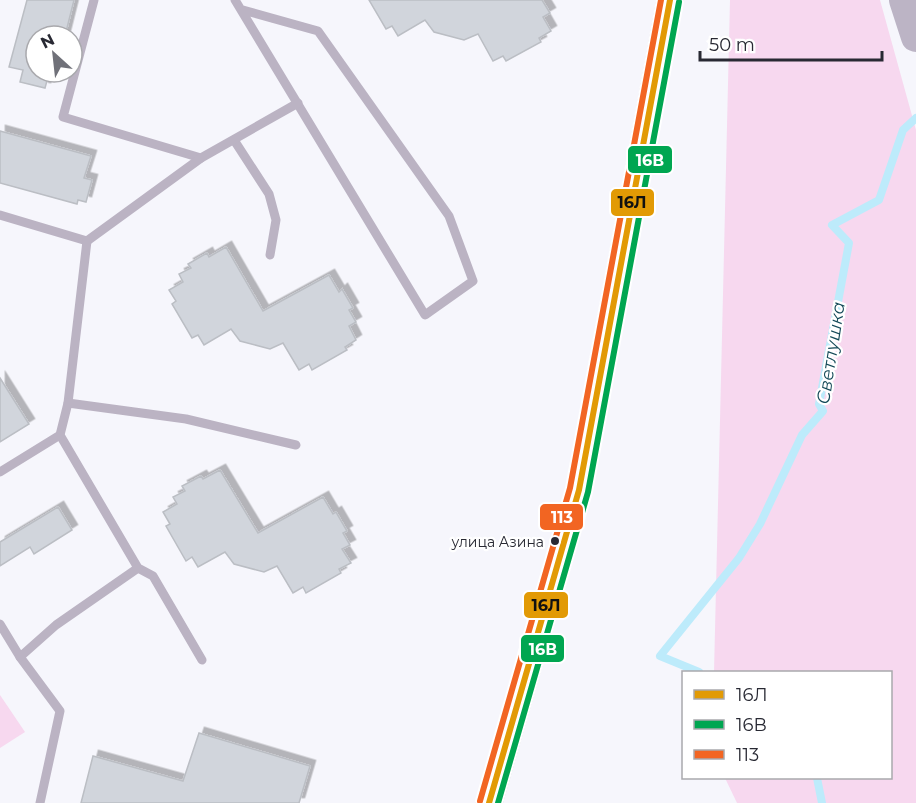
<svg xmlns="http://www.w3.org/2000/svg" width="916" height="803" font-family="Montserrat,sans-serif">
<style>
.green{fill:#f7d8ef}
.lines{fill:none;stroke-linecap:round;stroke-linejoin:round}
.stream{stroke:#bdebfb;stroke-width:8}
.building{fill:#d1d5dc;stroke:#bbbec4;stroke-width:1.5;filter:url(#shadow)}
.service{stroke:#bbb3c3;stroke-width:9}
.secondary{stroke:#bab1c2;stroke-width:27}
.primary{stroke:#bcb4c5;stroke-width:30}
.bus-1-casing{stroke:#fff;stroke-width:10}
.bus-2-casing{stroke:#fff;stroke-width:10}
.bus-3-casing{stroke:#fff;stroke-width:10}
.bus-1{stroke:#e29a05;stroke-width:6}
.bus-2{stroke:#00a651;stroke-width:6}
.bus-3{stroke:#f26522;stroke-width:6}
.bus-dot{fill:#282933;stroke:#fff;stroke-width:2}
.labels{text-anchor:middle;stroke-width:4.5;stroke-linejoin:round;paint-order:stroke}
.bus-label{font-size:14px;fill:#282933;stroke:#fff;text-anchor:end}
.water-label{font-size:18px;font-style:italic;fill:#154a59;stroke:#fff}
.line-badge{stroke:#fff;stroke-width:2}
.badge-label{font-size:16px;text-anchor:middle;font-weight:bold;fill:#fff}
.pale-badge-label{font-size:16px;text-anchor:middle;font-weight:bold;fill:#111}
</style>
<defs>
<filter id="shadow"><feDropShadow dx="5.5" dy="-5.5" stdDeviation="0" flood-color="#0004"/></filter>
</defs>
<rect width="100%" height="100%" fill="#f6f6fc"/>
<g class="green">
<path d="M730,0H880L916,130V803H737L725,778H890V672H714Z"/>
<path d="M0,695L25,732L0,748Z"/>
</g>
<g class="lines">
<g class="stream">
<path d="M699,672L660,656L739,558L760,524L802,435L823,411L819,404L849,243L832,225L879,200L903,130L916,118"/>
<path d="M817,778L822,803"/>
</g>
</g>
<g class="building">
<path d="M27,0H74L65,36H36V72H55L54,78L48,77L45,88L20,82L23,70L9,67Z"/>
<path d="M369,0H542L550,13L543,17L551,31L539,38L541,42L506,61L503,56L493,61L478,34L464,40L434,32L425,20L398,36L392,26L386,29Z"/>
<path d="M0,131L91,156L84,178L92,180L86,202L78,200L77,204L0,183Z"/>
<path d="M226,247L263,311L329,275L339,292L342,289L353,308L349,310L356,322L349,326L356,340L345,347L347,350L312,370L309,364L299,370L283,343L270,349L240,341L231,329L204,345L198,335L192,338L172,304L176,301L169,290L183,282L179,274L191,268L188,264L207,253L209,257Z"/>
<path d="M0,378L29,424L0,442Z"/>
<path d="M220,470L258,533L323,497L333,514L336,512L347,531L343,533L350,545L342,549L351,563L339,569L341,573L306,593L303,587L293,593L277,566L264,572L234,564L225,552L198,567L192,557L186,561L166,526L170,524L163,512L177,504L173,497L185,491L182,486L201,476L203,479Z"/>
<path d="M58,507L72,530L34,554L30,547L0,566V542Z"/>
<path d="M199,733L310,766L299,803H81L93,756L183,781Z"/>
</g>
<g class="lines">
<g class="service">
<path d="M94,0L63,117L201,158"/>
<path d="M235,0L425,315L473,281L449,216L318,31L243,10"/>
<path d="M234,140L269,194L276,220L270,255"/>
<path d="M0,215L87,241L201,158L298,103"/>
<path d="M87,241L68,403L60,435L138,568L153,576L202,660"/>
<path d="M68,403L186,419L296,445"/>
<path d="M0,472L60,435"/>
<path d="M0,624L20,657L60,711L40,803"/>
<path d="M20,657L56,625L138,568"/>
</g>
<path class="secondary" d="M489,803L579,490L670,0"/>
<path class="primary" d="M904,0L916,37"/>
<defs>
<path id="bus-1" d="M489,803L579,490L670,0"/>
<path id="bus-2" d="M498,803L588,492L679,2"/>
<path id="bus-3" d="M480,801L570,488L661,0"/>
</defs>
<use href="#bus-1" class="bus-1-casing"/>
<use href="#bus-2" class="bus-2-casing"/>
<use href="#bus-3" class="bus-3-casing"/>
<use href="#bus-1" class="bus-1"/>
<use href="#bus-2" class="bus-2"/>
<use href="#bus-3" class="bus-3"/>
</g>
<circle class="bus-dot" cx="555" cy="541" r="5"/>
<g class="labels">
<g class="bus-label">
<text x="544" y="547">улица Азина</text>
</g>
<g class="water-label">
<text transform="translate(831 353) rotate(-81)" y="6">Светлушка</text>
</g>
</g>
<g class="line-badge">
<rect x="627" y="145" width="46" height="29" rx="6" fill="#00a651"/>
<rect x="610" y="188" width="45" height="29" rx="6" fill="#e29a05"/>
<rect x="539" y="503" width="45" height="28" rx="6" fill="#f26522"/>
<rect x="523" y="591" width="46" height="28" rx="6" fill="#e29a05"/>
<rect x="520" y="634" width="45" height="29" rx="6" fill="#00a651"/>
</g>
<g class="badge-label">
<text x="650" y="166">16В</text>
<text x="562" y="523">113</text>
<text x="543" y="655">16В</text>
</g>
<g class="pale-badge-label">
<text x="632" y="208">16Л</text>
<text x="546" y="611">16Л</text>
</g>
<rect x="682" y="671" width="210" height="108" fill="#ffffff" stroke="#a9a9ad" stroke-width="1.5"/>
<rect x="694" y="690" width="30" height="9" fill="#e29a05" stroke="#a9a9ad" stroke-width="1.5"/>
<text x="736" y="701" font-size="18" fill="#282933">16Л</text>
<rect x="694" y="720" width="30" height="9" fill="#00a651" stroke="#a9a9ad" stroke-width="1.5"/>
<text x="736" y="731" font-size="18" fill="#282933">16В</text>
<rect x="694" y="750" width="30" height="9" fill="#f26522" stroke="#a9a9ad" stroke-width="1.5"/>
<text x="736" y="761" font-size="18" fill="#282933">113</text>
<g transform="translate(54 54) rotate(333)"><circle r="28" fill="#ffffff" stroke="#a9a9ad" stroke-width="1.5"/>
<path d="M0-4.5L10 22L0 15L-10 22Z" fill="#707179"/>
<text y="-9" font-size="16" font-weight="bold" text-anchor="middle" fill="#282933">N</text>
</g>
<path d="M700 51v9h182v-9" fill="none" stroke="#282933" stroke-width="3"/>
<text x="709" y="51" font-size="18" fill="#282933" stroke="#ffffff" stroke-width="4.5" paint-order="stroke">50 m</text>
</svg>
